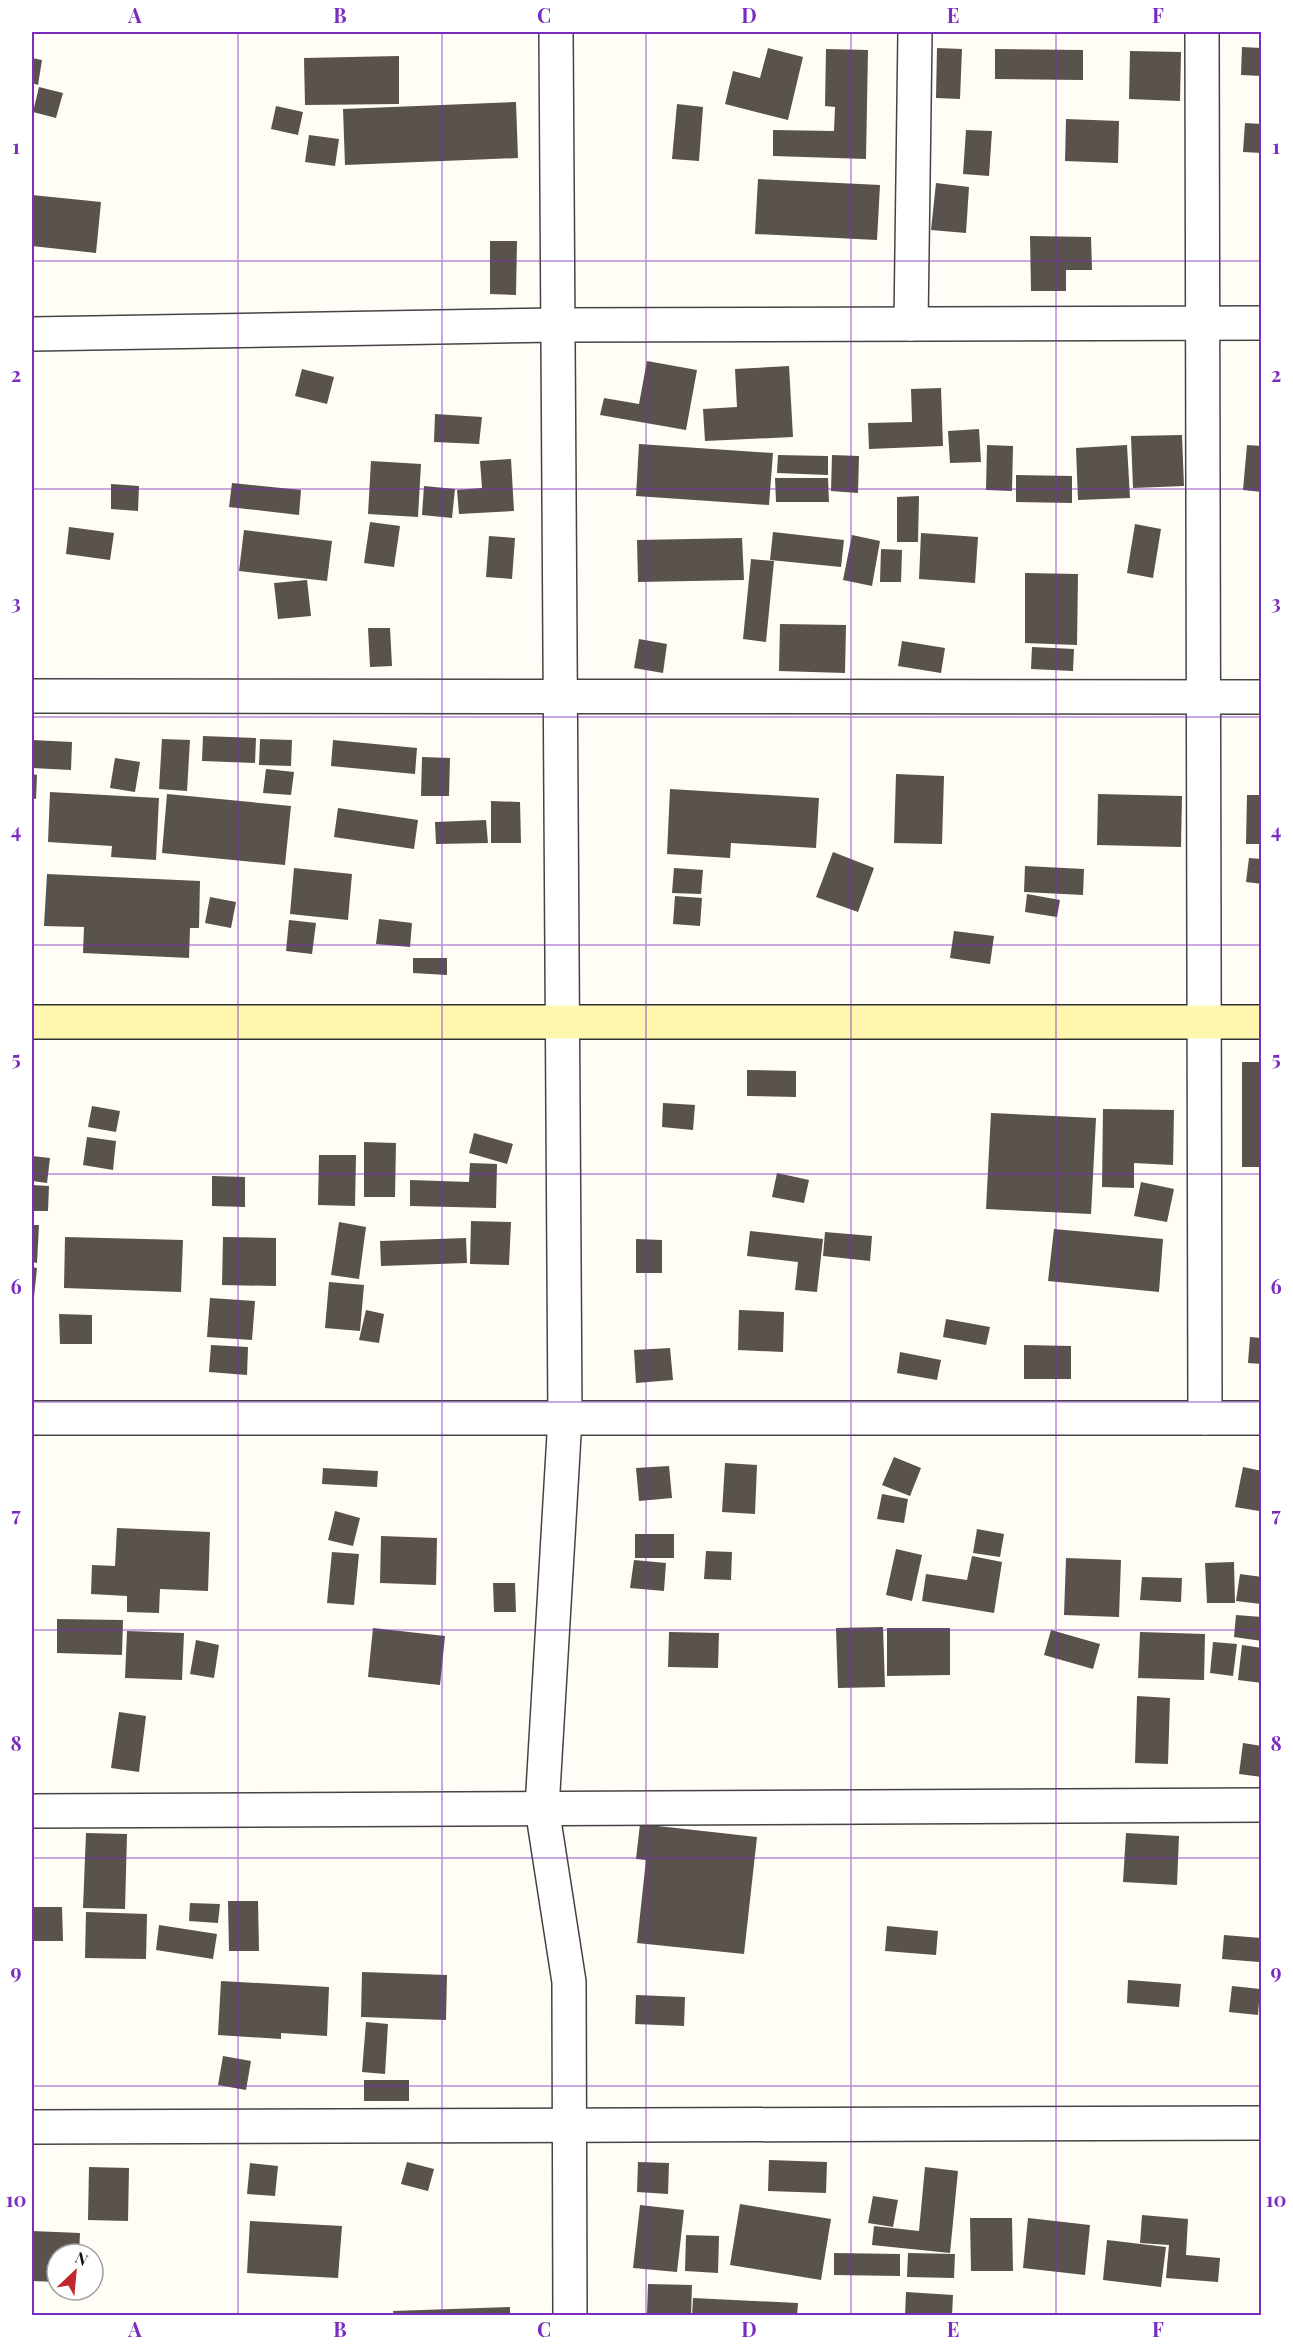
<svg xmlns="http://www.w3.org/2000/svg" width="1293" height="2347" font-family="'Playfair Display',serif">
<style>
.building{fill:#5a524d}
.lines{fill:none;stroke-linecap:round;stroke-linejoin:round}
.street-casing{stroke:#444;stroke-width:36}
.secondary-casing{stroke:#333;stroke-width:36}
.street{stroke:#fff;stroke-width:33}
.secondary{stroke:#fff6b0;stroke-width:33}
.grid{fill:none;stroke:#7b2cbf;stroke-width:1.5;stroke-opacity:0.55}
.neatline{fill:none;stroke:#7b2cbf;stroke-width:2}
.grid-label{font-size:20px;text-anchor:middle;font-weight:bold;fill:#7b2cbf}
</style>
<rect width="100%" height="100%" fill="#fffdf5"/>
<g class="building">
<path d="M1242,47L1262,48V76L1241,75Z"/>
<path d="M768,48L803,57L788,120L725,104L733,71L760,78Z"/>
<path d="M937,48L962,49L960,99L936,98Z"/>
<path d="M826,49L868,50L866,159L773,156V130L834,131L835,107L825,106Z"/>
<path d="M995,49L1083,50V80L995,79Z"/>
<path d="M1130,51L1181,52L1180,101L1129,99Z"/>
<path d="M399,56V104L305,105L304,58Z"/>
<path d="M32,58L42,60L38,85L32,83Z"/>
<path d="M39,87L63,93L56,118L33,112Z"/>
<path d="M516,102L518,158L345,165L343,109Z"/>
<path d="M677,104L703,107L699,161L672,159Z"/>
<path d="M276,106L303,112L298,135L271,129Z"/>
<path d="M1066,119L1119,121L1118,163L1065,161Z"/>
<path d="M1245,123L1262,124V153L1243,152Z"/>
<path d="M966,130L992,131L989,176L963,174Z"/>
<path d="M309,135L339,139L335,166L305,162Z"/>
<path d="M758,179L880,185L877,240L755,234Z"/>
<path d="M936,183L969,187L966,233L931,230Z"/>
<path d="M32,195L101,202L96,253L32,246Z"/>
<path d="M1030,236L1091,237L1092,270H1066V291H1031Z"/>
<path d="M490,241H517L516,295L490,294Z"/>
<path d="M647,361L697,370L686,430L600,415L604,398L639,404Z"/>
<path d="M789,366L793,437L705,441L703,409L737,407L735,369Z"/>
<path d="M302,369L334,377L327,404L295,396Z"/>
<path d="M941,388L943,446L869,449L868,423L912,422L911,389Z"/>
<path d="M435,414L482,417L479,444L434,442Z"/>
<path d="M979,429L981,462L950,463L948,431Z"/>
<path d="M1182,435L1184,486L1133,488L1131,436Z"/>
<path d="M639,444L773,453L769,505L636,496Z"/>
<path d="M987,445L1013,446L1012,491L986,490Z"/>
<path d="M1127,445L1130,498L1078,500L1076,448Z"/>
<path d="M1247,445L1262,446V492L1243,490Z"/>
<path d="M778,455L828,456V475L777,473Z"/>
<path d="M832,455L859,456L858,493L831,491Z"/>
<path d="M511,459L514,511L459,514L457,490L482,488L480,461Z"/>
<path d="M371,461L421,464L418,517L368,514Z"/>
<path d="M1016,475L1072,476V503L1016,502Z"/>
<path d="M775,478H828L829,502H776Z"/>
<path d="M232,483L301,490L299,515L229,507Z"/>
<path d="M111,484L139,486L138,511L111,509Z"/>
<path d="M424,486L455,489L452,518L422,515Z"/>
<path d="M919,496L918,542H897V497Z"/>
<path d="M370,522L400,526L394,567L364,563Z"/>
<path d="M1135,524L1161,529L1153,578L1127,573Z"/>
<path d="M69,527L114,533L110,560L66,554Z"/>
<path d="M244,530L332,541L327,581L239,571Z"/>
<path d="M773,532L844,540L841,567L770,560Z"/>
<path d="M921,533L978,537L975,583L919,579Z"/>
<path d="M852,535L880,541L872,586L843,580Z"/>
<path d="M489,536L515,538L512,579L486,577Z"/>
<path d="M742,538L744,580L638,582L637,540Z"/>
<path d="M881,549L902,550L901,582H880Z"/>
<path d="M751,559L774,561L766,642L743,639Z"/>
<path d="M1025,573L1078,574L1077,645L1025,643Z"/>
<path d="M307,580L311,616L278,619L274,583Z"/>
<path d="M780,624L846,625L845,673L779,671Z"/>
<path d="M368,628H390L392,666L370,667Z"/>
<path d="M639,639L667,644L663,673L634,668Z"/>
<path d="M902,641L945,648L941,673L898,666Z"/>
<path d="M1032,647L1074,649L1073,671L1031,669Z"/>
<path d="M203,736L256,738L255,763L202,761Z"/>
<path d="M162,739L190,740L187,791L159,789Z"/>
<path d="M260,739L292,740L291,766L259,765Z"/>
<path d="M32,740L72,742L71,770L32,768Z"/>
<path d="M333,740L417,748L415,774L331,766Z"/>
<path d="M422,757L450,758L449,796H421Z"/>
<path d="M115,758L140,762L135,792L110,788Z"/>
<path d="M266,769L294,772L291,795L263,793Z"/>
<path d="M32,774L37,775L36,799L32,798Z"/>
<path d="M896,774L944,776L942,844L894,843Z"/>
<path d="M670,789L819,798L816,848L731,843L730,858L667,854Z"/>
<path d="M50,792L159,798L156,860L111,857L112,846L48,842Z"/>
<path d="M167,794L291,806L285,865L162,853Z"/>
<path d="M1098,794L1182,796L1181,847L1097,845Z"/>
<path d="M1247,795H1262V844H1246Z"/>
<path d="M491,801L520,802L521,843H491Z"/>
<path d="M338,808L418,820L414,849L334,837Z"/>
<path d="M486,820L488,843L436,844L435,822Z"/>
<path d="M833,852L874,868L858,912L816,897Z"/>
<path d="M1249,858L1262,859V884L1246,882Z"/>
<path d="M1025,866L1084,869L1083,895L1024,892Z"/>
<path d="M294,868L352,874L348,920L290,914Z"/>
<path d="M674,868L703,870L701,894L672,893Z"/>
<path d="M47,874L200,881L199,928H190L189,958L83,953L84,927L44,926Z"/>
<path d="M1027,894L1060,900L1057,917L1025,912Z"/>
<path d="M675,896L702,898L700,926L673,924Z"/>
<path d="M210,897L236,902L231,928L205,923Z"/>
<path d="M379,919L412,923L410,947L376,944Z"/>
<path d="M289,920L316,923L312,954L286,951Z"/>
<path d="M954,931L994,936L990,964L950,958Z"/>
<path d="M413,958H447V975L413,973Z"/>
<rect x="1242" y="1062" width="20" height="105"/>
<path d="M747,1070L796,1071V1097L747,1096Z"/>
<path d="M663,1103L695,1105L693,1130L662,1127Z"/>
<path d="M92,1106L120,1111L116,1132L88,1127Z"/>
<path d="M1103,1109L1174,1110L1173,1165L1134,1163V1188L1102,1187Z"/>
<path d="M991,1113L1096,1118L1091,1214L986,1209Z"/>
<path d="M474,1133L513,1144L507,1164L469,1153Z"/>
<path d="M87,1137L116,1141L113,1170L83,1165Z"/>
<path d="M364,1142L396,1143L395,1197H364Z"/>
<path d="M319,1155H356L355,1206L318,1205Z"/>
<path d="M32,1156L50,1158L47,1183L32,1181Z"/>
<path d="M470,1163L497,1164L496,1208L410,1206V1180L469,1182Z"/>
<path d="M777,1173L809,1180L804,1203L772,1197Z"/>
<path d="M212,1176L245,1177V1207L212,1206Z"/>
<path d="M1141,1182L1174,1189L1167,1222L1134,1216Z"/>
<path d="M32,1185L49,1186L48,1211H32Z"/>
<path d="M471,1221L511,1222L509,1265L470,1264Z"/>
<path d="M339,1222L366,1227L359,1279L331,1275Z"/>
<path d="M32,1225H39L37,1263L32,1262Z"/>
<path d="M1054,1229L1163,1239L1159,1292L1048,1281Z"/>
<path d="M750,1231L823,1239L817,1292L795,1290L798,1262L747,1256Z"/>
<path d="M825,1232L872,1236L870,1261L823,1256Z"/>
<path d="M65,1237L183,1240L181,1292L64,1288Z"/>
<path d="M223,1237L276,1238V1286L222,1285Z"/>
<path d="M466,1238L467,1263L381,1266L380,1241Z"/>
<path d="M636,1239L662,1240V1273H636Z"/>
<path d="M32,1267L37,1268L33,1307L32,1306Z"/>
<path d="M329,1282L364,1285L360,1331L325,1328Z"/>
<path d="M210,1298L255,1301L252,1340L207,1337Z"/>
<path d="M366,1310L384,1314L379,1343L359,1340Z"/>
<path d="M739,1310L784,1312L783,1352L738,1350Z"/>
<path d="M59,1314L92,1315V1344H60Z"/>
<path d="M946,1319L990,1327L986,1345L943,1337Z"/>
<path d="M1250,1337L1262,1338V1364L1248,1363Z"/>
<path d="M211,1345L248,1347L247,1375L209,1372Z"/>
<path d="M1024,1345L1071,1346V1379H1024Z"/>
<path d="M670,1348L673,1380L636,1383L634,1350Z"/>
<path d="M900,1352L941,1360L937,1380L897,1373Z"/>
<path d="M894,1457L921,1468L910,1496L882,1485Z"/>
<path d="M725,1463L757,1465L755,1514L722,1512Z"/>
<path d="M669,1466L672,1498L639,1501L636,1468Z"/>
<path d="M1243,1467L1262,1471V1496L1259,1511L1235,1507Z"/>
<path d="M323,1468L378,1471L377,1487L322,1484Z"/>
<path d="M882,1494L908,1499L904,1523L877,1519Z"/>
<path d="M335,1511L360,1518L353,1546L328,1540Z"/>
<path d="M117,1528L210,1532L208,1591L160,1589L159,1613L127,1612V1596L91,1594L92,1565L115,1566Z"/>
<path d="M977,1529L1004,1534L1000,1557L973,1553Z"/>
<rect x="635" y="1534" width="39" height="24"/>
<path d="M381,1536L437,1538L436,1585L380,1583Z"/>
<path d="M896,1549L922,1555L912,1601L886,1595Z"/>
<path d="M706,1551L732,1552L731,1580L704,1579Z"/>
<path d="M332,1552L359,1554L354,1605L327,1603Z"/>
<path d="M972,1556L1002,1562L994,1613L922,1601L926,1574L967,1580Z"/>
<path d="M1066,1558L1121,1560L1119,1617L1064,1615Z"/>
<path d="M634,1560L666,1563L664,1591L630,1588Z"/>
<path d="M1234,1562L1235,1603H1207L1205,1563Z"/>
<path d="M1240,1574L1262,1577L1261,1604L1236,1601Z"/>
<path d="M1142,1577L1182,1578L1181,1602L1140,1600Z"/>
<path d="M493,1583H515L516,1612H494Z"/>
<path d="M1236,1615L1262,1617V1641L1234,1637Z"/>
<path d="M57,1619L123,1620L122,1655L57,1653Z"/>
<path d="M883,1627L885,1687L838,1688L836,1628Z"/>
<path d="M373,1628L445,1636L440,1685L368,1677Z"/>
<path d="M887,1628H950V1675L887,1676Z"/>
<path d="M1051,1630L1100,1644L1093,1669L1044,1655Z"/>
<path d="M127,1631L184,1633L182,1680L125,1678Z"/>
<path d="M669,1632L719,1633L718,1668L668,1667Z"/>
<path d="M1140,1632L1205,1634L1204,1680L1138,1678Z"/>
<path d="M196,1640L219,1645L214,1678L190,1674Z"/>
<path d="M1213,1642L1237,1644L1233,1676L1210,1673Z"/>
<path d="M1242,1645L1262,1648V1683L1238,1680Z"/>
<path d="M1137,1696L1170,1698L1168,1764L1135,1763Z"/>
<path d="M119,1712L146,1716L139,1772L111,1768Z"/>
<path d="M1243,1743L1262,1746V1777L1239,1774Z"/>
<path d="M640,1824L757,1837L744,1954L637,1943L646,1860L636,1859Z"/>
<path d="M86,1833L127,1834L125,1909L83,1908Z"/>
<path d="M1126,1833L1179,1836L1177,1885L1123,1882Z"/>
<path d="M228,1901H258L259,1951H229Z"/>
<path d="M190,1903L220,1904L218,1923L189,1921Z"/>
<path d="M32,1907H62L63,1941H32Z"/>
<path d="M86,1912L147,1914L146,1959L85,1958Z"/>
<path d="M159,1925L217,1934L213,1959L156,1950Z"/>
<path d="M887,1926L938,1931L936,1955L885,1951Z"/>
<path d="M1224,1935L1261,1938L1259,1962L1222,1959Z"/>
<path d="M362,1972L447,1975L446,2020L361,2017Z"/>
<path d="M1128,1980L1181,1984L1179,2007L1127,2003Z"/>
<path d="M221,1981L329,1987L327,2036L281,2033V2039L218,2035Z"/>
<path d="M1232,1986L1260,1989L1258,2015L1229,2012Z"/>
<path d="M636,1995L685,1997L684,2026L635,2024Z"/>
<path d="M366,2022L388,2024L385,2074L362,2072Z"/>
<path d="M223,2056L251,2061L246,2090L218,2085Z"/>
<rect x="364" y="2080" width="45" height="21"/>
<path d="M769,2160L827,2162L826,2193L768,2191Z"/>
<path d="M407,2162L434,2169L428,2191L401,2184Z"/>
<path d="M638,2162L669,2163L668,2194L637,2192Z"/>
<path d="M250,2163L278,2166L275,2196L247,2194Z"/>
<path d="M89,2167L129,2168L128,2221L88,2220Z"/>
<path d="M925,2167L958,2171L950,2253L872,2245L874,2226L919,2231Z"/>
<path d="M873,2196L898,2200L893,2227L868,2223Z"/>
<path d="M740,2204L831,2219L821,2280L730,2265Z"/>
<path d="M640,2205L684,2210L677,2272L633,2268Z"/>
<path d="M1142,2215L1188,2219L1186,2255L1220,2258L1218,2282L1166,2278L1169,2245L1140,2243Z"/>
<path d="M970,2218H1012L1013,2271H971Z"/>
<path d="M1028,2218L1090,2225L1085,2275L1023,2268Z"/>
<path d="M250,2221L342,2226L338,2278L247,2273Z"/>
<path d="M32,2231L80,2233L79,2254H57V2282L32,2281Z"/>
<path d="M686,2235L719,2236L718,2273L685,2271Z"/>
<path d="M1107,2240L1166,2247L1161,2287L1103,2280Z"/>
<path d="M834,2253L900,2254V2276L834,2275Z"/>
<path d="M908,2253L955,2254L954,2278L907,2277Z"/>
<path d="M648,2284L692,2285L691,2316L647,2314Z"/>
<path d="M906,2292L953,2295L952,2316H905Z"/>
<path d="M693,2298L798,2303L797,2316H692Z"/>
<path d="M510,2307V2316H394L393,2311Z"/>
</g>
<g class="lines">
<defs>
<g id="street">
<path d="M556,32L565,1418L542,1808L569,1982L570,2316"/>
<path d="M1202,32L1205,1418"/>
<path d="M911,324L915,32"/>
<path d="M32,334L558,325L1262,323"/>
<path d="M32,696L1262,697"/>
<path d="M32,1418H1262"/>
<path d="M32,1811L1262,1805"/>
<path d="M32,2127L1262,2123"/>
</g>
<path id="secondary" d="M32,1022H1262"/>
</defs>
<use href="#street" class="street-casing"/>
<use href="#secondary" class="secondary-casing"/>
<use href="#street" class="street"/>
<use href="#secondary" class="secondary"/>
</g>
<path class="grid" d="M238,32V2316M442,32V2316M646,32V2316M851,32V2316M1056,32V2316M32,261H1262M32,489H1262M32,717H1262M32,945H1262M32,1174H1262M32,1402H1262M32,1630H1262M32,1858H1262M32,2086H1262"/>
<rect width="1293" height="2347" fill="none" stroke="#ffffff" stroke-width="66"/>
<g transform="translate(75 2272) rotate(26)"><circle r="28" fill="#ffffff" stroke="#a0a0a0" stroke-width="1.5"/>
<path d="M0-4.5L10 22L0 15L-10 22Z" fill="#c4262e"/>
<text y="-9" font-size="16" font-weight="bold" text-anchor="middle" fill="#111111">N</text>
</g>
<rect x="33" y="33" width="1227" height="2281" class="neatline"/>
<g class="grid-label">
<text x="135" y="23">A</text>
<text x="340" y="23">B</text>
<text x="544" y="23">C</text>
<text x="749" y="23">D</text>
<text x="953" y="23">E</text>
<text x="1158" y="23">F</text>
<text x="16" y="154">1</text>
<text x="1276" y="154">1</text>
<text x="16" y="382">2</text>
<text x="1276" y="382">2</text>
<text x="16" y="610">3</text>
<text x="1276" y="610">3</text>
<text x="16" y="838">4</text>
<text x="1276" y="838">4</text>
<text x="16" y="1066">5</text>
<text x="1276" y="1066">5</text>
<text x="16" y="1294">6</text>
<text x="1276" y="1294">6</text>
<text x="16" y="1522">7</text>
<text x="1276" y="1522">7</text>
<text x="16" y="1751">8</text>
<text x="1276" y="1751">8</text>
<text x="16" y="1979">9</text>
<text x="1276" y="1979">9</text>
<text x="16" y="2207">10</text>
<text x="1276" y="2207">10</text>
<text x="135" y="2337">A</text>
<text x="340" y="2337">B</text>
<text x="544" y="2337">C</text>
<text x="749" y="2337">D</text>
<text x="953" y="2337">E</text>
<text x="1158" y="2337">F</text>
</g>
</svg>
